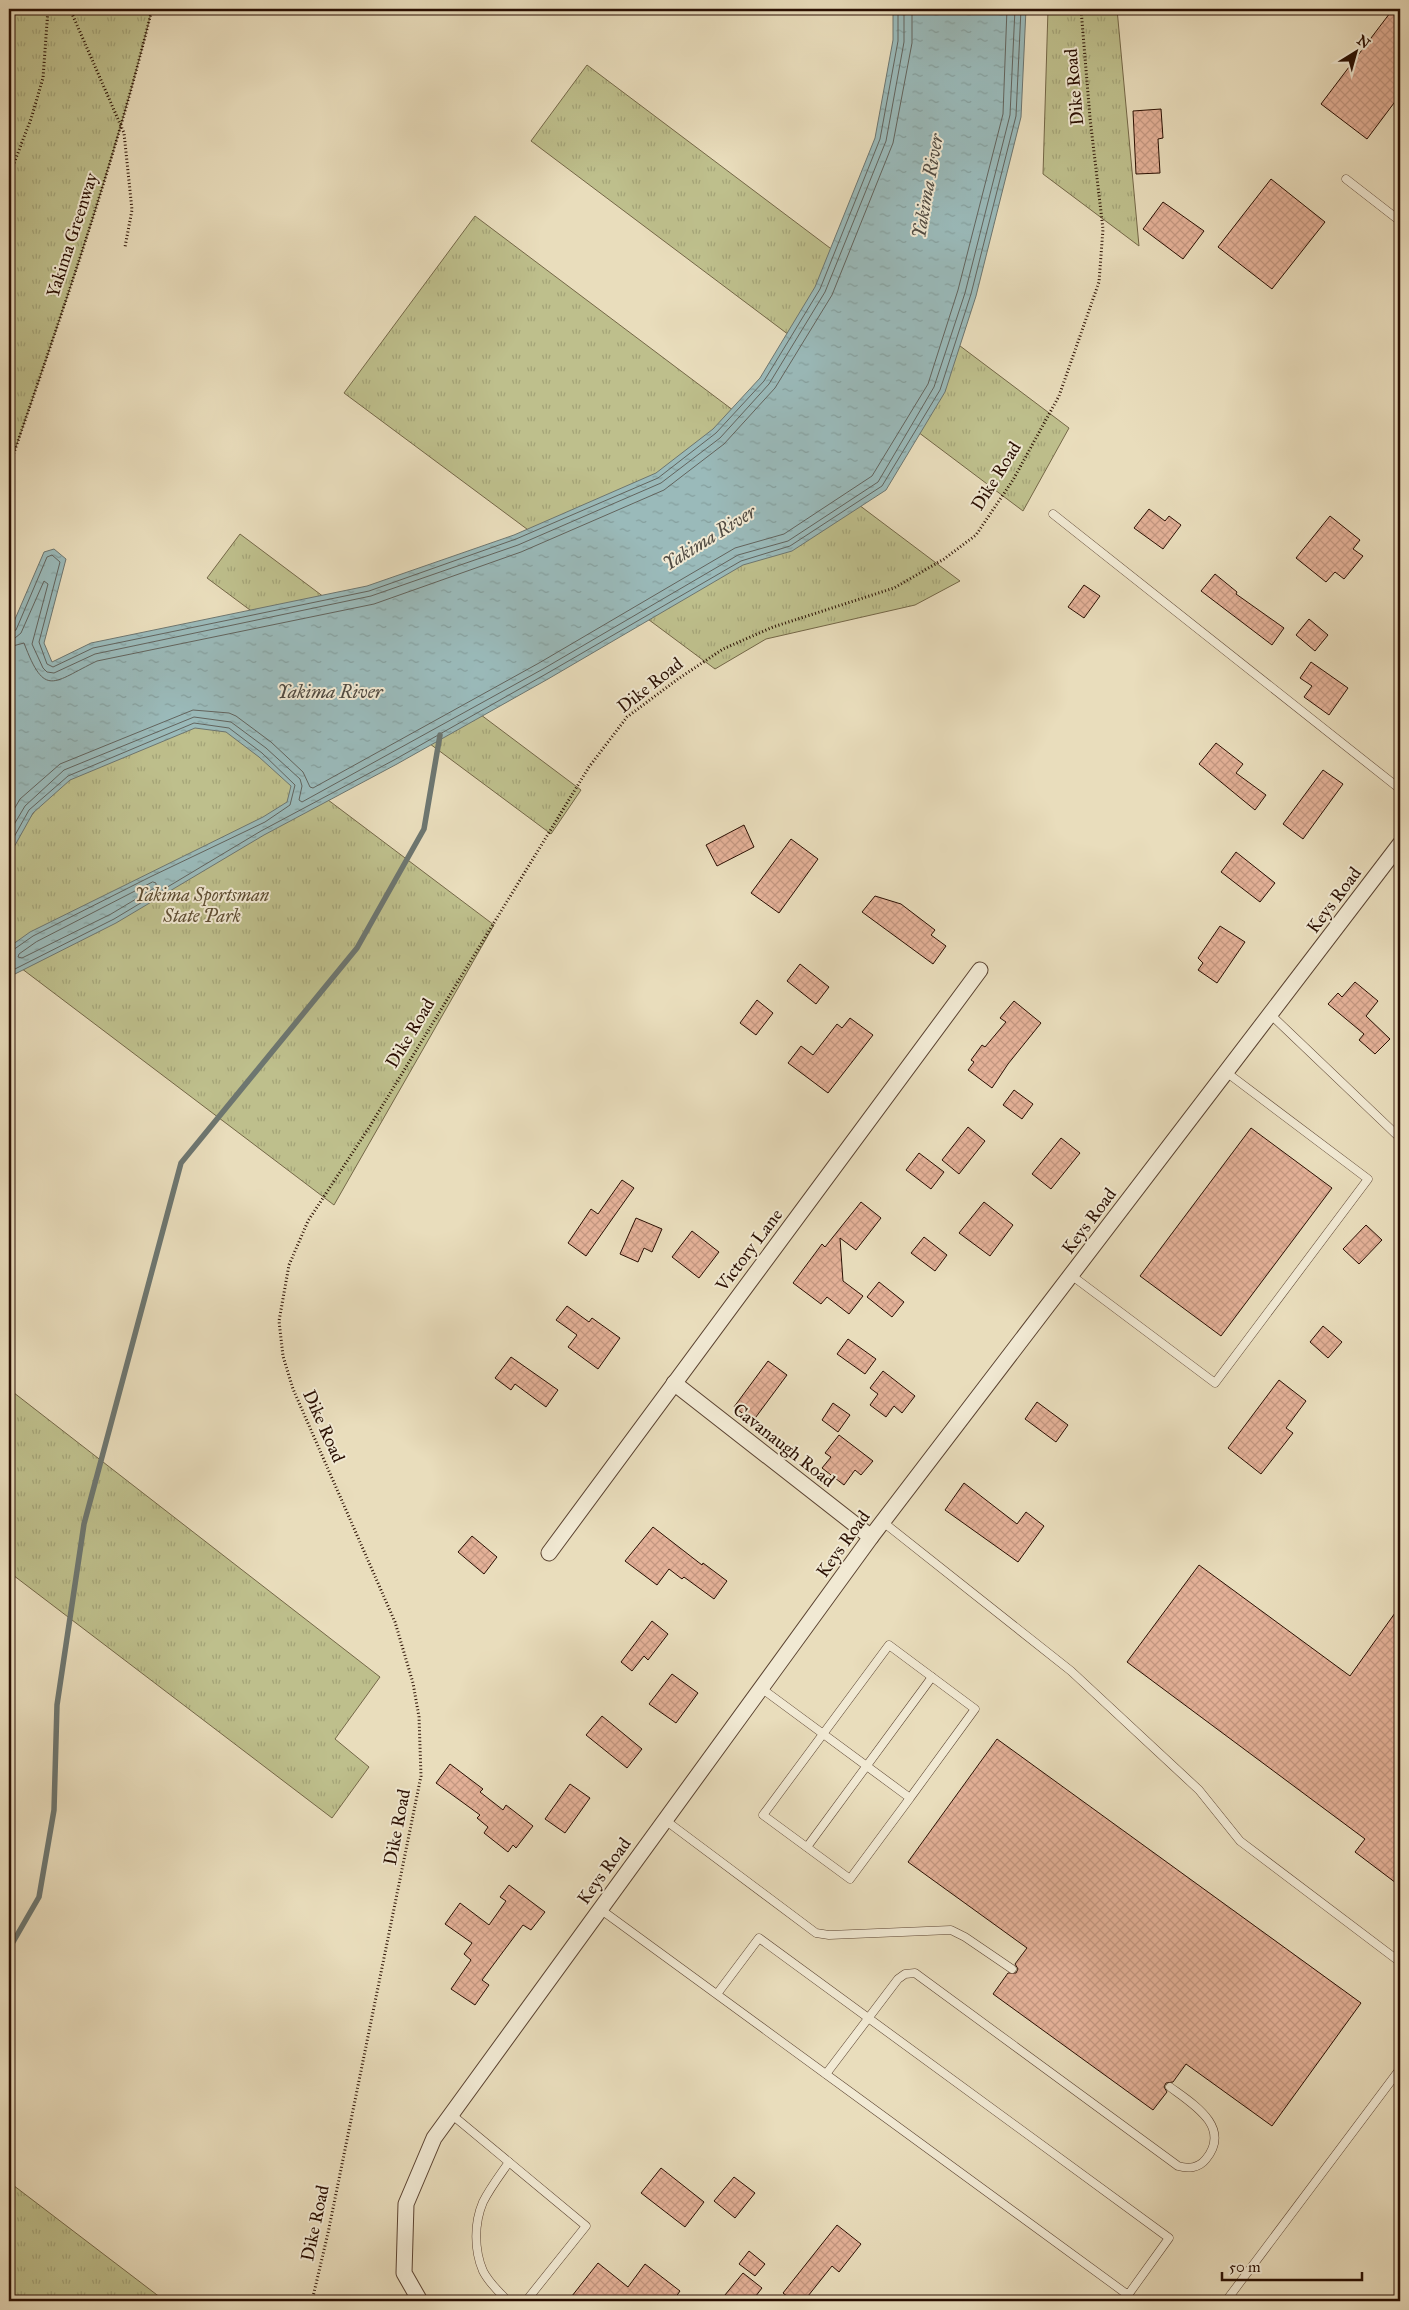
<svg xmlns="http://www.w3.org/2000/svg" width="1409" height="2310" font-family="'IM FELL Great Primer',serif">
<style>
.park{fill:url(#park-tufts);stroke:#746747}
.water{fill:url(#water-ripples);stroke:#6d7670}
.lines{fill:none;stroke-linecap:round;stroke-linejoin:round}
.shore{stroke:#62645e;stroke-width:1}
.stream{stroke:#6d7670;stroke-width:5.5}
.building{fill:url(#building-cross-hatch);stroke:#2a0f02}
.service-casing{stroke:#5a4230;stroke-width:9}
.minor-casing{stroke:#5a4230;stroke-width:17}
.path{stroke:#2a0f02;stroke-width:3;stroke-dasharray:1 2.5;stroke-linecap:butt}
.service{stroke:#f1e9d3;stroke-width:8}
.minor{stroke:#f1e9d3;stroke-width:15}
.labels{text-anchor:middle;stroke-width:4;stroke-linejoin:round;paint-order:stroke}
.street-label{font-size:18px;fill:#2a0f02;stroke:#f1e9d3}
.park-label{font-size:18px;font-style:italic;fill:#5e4d32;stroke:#f1e9d3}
.water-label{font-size:19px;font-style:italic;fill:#514b42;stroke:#f1e9d3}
</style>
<defs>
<pattern id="park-tufts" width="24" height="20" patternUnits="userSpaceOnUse" patternTransform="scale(1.25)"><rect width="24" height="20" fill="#bebf8c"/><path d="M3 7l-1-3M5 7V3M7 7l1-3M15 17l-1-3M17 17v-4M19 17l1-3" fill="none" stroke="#a3a377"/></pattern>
<pattern id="water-ripples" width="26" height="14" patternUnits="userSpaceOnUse" patternTransform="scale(1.25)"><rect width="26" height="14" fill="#9ababa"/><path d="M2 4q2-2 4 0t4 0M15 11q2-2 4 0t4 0" fill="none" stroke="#859f9e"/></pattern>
<pattern id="building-cross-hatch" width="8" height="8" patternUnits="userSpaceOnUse" patternTransform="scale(1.25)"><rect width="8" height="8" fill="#e4b198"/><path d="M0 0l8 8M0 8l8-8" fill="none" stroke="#c49781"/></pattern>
</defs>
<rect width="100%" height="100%" fill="#e9ddbc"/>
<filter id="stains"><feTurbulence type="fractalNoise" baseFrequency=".004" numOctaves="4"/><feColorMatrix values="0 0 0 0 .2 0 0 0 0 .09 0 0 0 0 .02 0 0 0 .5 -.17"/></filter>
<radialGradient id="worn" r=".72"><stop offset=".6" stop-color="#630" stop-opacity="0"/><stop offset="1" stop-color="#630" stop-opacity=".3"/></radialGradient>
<g class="park">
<path d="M9,9H152C114,165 61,316 9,467Z"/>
<path d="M1048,9H1117L1139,246L1043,174Z"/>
<path d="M587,65L1069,428L1023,511L531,141Z"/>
<path d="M475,216L960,581L915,605L766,639L715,669L344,393Z"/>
<path d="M240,534L581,790L551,834L207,578Z"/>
<path d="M145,662L494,925L334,1205L9,959V846Z"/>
<path d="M9,1389L380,1677L335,1739L369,1767L332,1818L9,1572Z"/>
<path d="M9,2182L165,2301H9Z"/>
</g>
<path class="water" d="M893,9H1026L1021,117L976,296L945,392L886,490L792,551L743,565L548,679L397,764L264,835L116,923L9,977V947L30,932L263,817L287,802L291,786L259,757L226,732L195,728L70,780L33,813L9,856V633L44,552L54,549L66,559L44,643L52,662L91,643L367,586L514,535L656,473L713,429L760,378L815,287L875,138L893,40Z"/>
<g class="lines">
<g class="shore">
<path d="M9,633L16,630L47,557L52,555L60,562L39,642L47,664L53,667L93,648L369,591L516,539L658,478L716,433L764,381L820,289L880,139L898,41V9"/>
<path d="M9,639L15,638L21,633L44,581L48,584L32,644L43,668L47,672L54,673L95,654L371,596L518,545L661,483L720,438L769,384L825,292L886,141L904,42V9"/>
<path d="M9,647L24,643C45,699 53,682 97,661L374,604L521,552L664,490L724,444L775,388L832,295L893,143L912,43V9"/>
<path d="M9,818L20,799L60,764L193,710L229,713L236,716L271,742L303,772L310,787L313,788L539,663L735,548L784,534L872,476L928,384L958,290L1003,114L1007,9"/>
<path d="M9,833L25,806L64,770L194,717L231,722L266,748L300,779L302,786L299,800L302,802L543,669L738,555L788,541L878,482L934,387L965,293L1010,115L1015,9"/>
<path d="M9,846L29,810L68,776L194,723L229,728L262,753L295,785L290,805L265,822L150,877L33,936L13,950L9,951"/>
<path d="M153,882L156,883V887L111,914L22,958L18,957L19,954L36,942Z"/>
<path d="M9,972L114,919L261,831L394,760L546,674L741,561L790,546L882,486L940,390L971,294L1016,116L1021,9"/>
</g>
<path class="stream" d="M9,1949L39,1897L54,1810L57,1705L84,1524L181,1163L357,948L424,829L440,735"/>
</g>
<g class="building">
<path d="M1393,9H1400V95L1367,139L1321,104Z"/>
<path d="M1161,109L1163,138L1158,139L1160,173L1136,174L1133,111Z"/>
<path d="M1271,179L1325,222L1272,289L1218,247Z"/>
<path d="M1163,202L1204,231L1183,259L1143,229Z"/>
<path d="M1149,509L1165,521L1169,516L1181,525L1163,549L1134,528Z"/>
<path d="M1330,516L1360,540L1353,549L1363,556L1344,579L1335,572L1326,582L1296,558Z"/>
<path d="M1215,574L1237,592L1236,594L1284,628L1272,645L1201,591Z"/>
<path d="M1084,585L1100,596L1084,618L1068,607Z"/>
<path d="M1309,619L1328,635L1315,651L1296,635Z"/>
<path d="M1311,662L1348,688L1329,715L1304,697L1312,686L1300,678Z"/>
<path d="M1216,743L1243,764L1236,773L1266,795L1255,810L1199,764Z"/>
<path d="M1323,770L1343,784L1303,839L1283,824Z"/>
<path d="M744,825L754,847L717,866L706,845Z"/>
<path d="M791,839L818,859L779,913L751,893Z"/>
<path d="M1236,852L1275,883L1260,902L1221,872Z"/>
<path d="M875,896L901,904L935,930L931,935L946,946L933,964L862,912Z"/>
<path d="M1220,926L1245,942L1217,983L1198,970L1203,963L1198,958Z"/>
<path d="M800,964L829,987L816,1004L787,981Z"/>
<path d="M1355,982L1378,1001L1366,1016L1390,1039L1375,1054L1359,1040L1364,1034L1328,1004L1338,993L1342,997Z"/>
<path d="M757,1000L773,1013L756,1035L740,1023Z"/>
<path d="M1014,1001L1041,1023L1008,1064L992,1088L968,1070L974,1062L971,1060L982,1045L985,1047L1006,1022L1000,1018Z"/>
<path d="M850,1018L873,1035L828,1093L788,1063L801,1046L813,1055L837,1024L842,1028Z"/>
<path d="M1014,1090L1033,1104L1022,1119L1003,1105Z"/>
<path d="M968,1127L985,1141L959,1174L942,1160Z"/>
<path d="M1251,1128L1332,1188L1221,1336L1140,1276Z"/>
<path d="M1061,1138L1080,1153L1051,1189L1032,1174Z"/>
<path d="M919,1153L944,1172L931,1189L906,1170Z"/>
<path d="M622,1180L634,1188L586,1256L568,1243L591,1209L598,1214Z"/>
<path d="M861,1202L881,1218L856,1250L840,1238L843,1281L863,1296L849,1314L827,1297L821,1304L793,1283L822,1244L825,1247Z"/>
<path d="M984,1202L1013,1225L990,1256L959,1233Z"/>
<path d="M636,1218L662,1229L652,1252L644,1248L638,1262L620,1254Z"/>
<path d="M1366,1225L1382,1240L1359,1264L1343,1249Z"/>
<path d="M692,1231L719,1252L699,1278L672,1257Z"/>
<path d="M924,1237L947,1255L935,1271L911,1253Z"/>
<path d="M879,1282L904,1302L892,1317L867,1297Z"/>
<path d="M567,1306L589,1322L592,1318L620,1338L598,1369L568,1347L577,1335L556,1320Z"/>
<path d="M1323,1326L1342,1342L1328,1358L1310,1342Z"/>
<path d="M848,1339L876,1359L865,1374L837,1354Z"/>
<path d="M511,1357L558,1390L546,1407L515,1384L511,1390L495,1378Z"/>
<path d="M768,1361L787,1375L753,1421L734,1407Z"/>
<path d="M883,1371L915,1396L902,1413L894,1406L886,1417L870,1405L878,1394L870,1388Z"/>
<path d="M1279,1380L1306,1401L1286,1428L1293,1433L1261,1474L1228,1448Z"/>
<path d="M1037,1402L1068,1425L1056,1442L1025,1419Z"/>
<path d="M833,1403L850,1415L838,1432L822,1420Z"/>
<path d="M839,1435L873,1461L861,1475L855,1470L844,1485L822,1468L831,1457L825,1453Z"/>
<path d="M964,1483L1017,1524L1026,1512L1044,1526L1018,1562L945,1510Z"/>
<path d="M653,1527L702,1565L703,1563L727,1581L714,1599L684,1577L682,1579L669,1569L657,1585L625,1561Z"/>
<path d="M472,1536L497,1557L484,1574L458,1552Z"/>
<path d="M1199,1565L1350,1676L1400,1606V1886L1355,1852L1365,1839L1127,1662Z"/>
<path d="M652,1621L668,1634L648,1660L644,1656L632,1671L621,1662Z"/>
<path d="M672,1674L698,1693L676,1723L649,1704Z"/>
<path d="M602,1716L642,1749L627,1768L586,1735Z"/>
<path d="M997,1739L1361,2003L1272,2126L1186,2064L1173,2082L1166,2083L1164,2087L1167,2092L1153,2110L993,1994L1008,1973H1016L1018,1969L1015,1964L1027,1948L908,1862Z"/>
<path d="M450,1764L483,1789L480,1792L503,1810L506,1805L533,1826L516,1848L513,1845L508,1852L484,1833L488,1827L477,1818L480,1815L436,1783Z"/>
<path d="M570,1784L590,1798L565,1833L545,1819Z"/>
<path d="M509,1885L545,1912L531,1930L523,1925L482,1980L489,1985L475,2005L451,1989L471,1960L464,1954L472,1943L445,1924L460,1903L489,1925L506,1901L500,1897Z"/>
<path d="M661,2168L704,2202L685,2227L641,2193Z"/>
<path d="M734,2177L755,2193L735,2218L714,2201Z"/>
<path d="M837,2225L861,2244L839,2272L832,2266L804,2301H793L783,2293Z"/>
<path d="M749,2251L765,2264L755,2276L739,2264Z"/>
<path d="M598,2263L628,2287L645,2264L680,2291L673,2301H568Z"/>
<path d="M743,2273L762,2288L752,2301H720Z"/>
</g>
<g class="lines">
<defs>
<g id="service">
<path d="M1346,179L1400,221"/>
<path d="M1053,514L1400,789"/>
<path d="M1270,1014L1400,1138"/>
<path d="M1071,1275L1215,1383L1368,1179L1226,1072"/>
<path d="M883,1522L1071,1671L1199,1790L1240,1841L1400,1962"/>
<path d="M761,1688L910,1798L975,1709L889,1645L763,1815L850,1879L910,1798"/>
<path d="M665,1820L816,1933L829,1935L951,1930L965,1937L1012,1969"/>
<path d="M807,1847L932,1677"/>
<path d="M600,1909C776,2038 952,2166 1128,2295L1169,2238L759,1938L717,1994"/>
<path d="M826,2074L898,1979L905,1974L915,1973L1178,2166C1188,2169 1199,2168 1206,2159C1232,2127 1193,2104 1170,2087"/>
<path d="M451,2114L586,2226L526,2301"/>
<path d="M508,2301C499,2292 489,2283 483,2271C474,2250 474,2223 483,2202C490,2188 500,2175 509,2162"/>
<path d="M955,2301L956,2300"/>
<path d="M1226,2301L1400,2069"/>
</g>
<g id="minor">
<path d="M674,1383L871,1537"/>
<path d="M549,1553L980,970"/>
<path d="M420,2301L404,2273L406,2204L434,2138L871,1537L1400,844"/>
</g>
</defs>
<use href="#service" class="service-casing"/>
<use href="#minor" class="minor-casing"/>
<g class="path">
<path d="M70,9L124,133L132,210L125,247"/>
<path d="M9,176L31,119L43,78L48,9"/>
<path d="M9,467C61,316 114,165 152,9"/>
<path d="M312,2301L328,2233L421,1776L419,1717L413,1683L395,1622L293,1389L283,1356L279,1321L289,1265L308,1221L370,1126L589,767L627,717L678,679L723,649L773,627L894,588L944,559L976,535L1013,480L1059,396L1099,282L1103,229L1090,118L1081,9"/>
</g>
<use href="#service" class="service"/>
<use href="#minor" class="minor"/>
</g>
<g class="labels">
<g class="street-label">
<text transform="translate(1074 87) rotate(-95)" y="6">Dike Road</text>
<text transform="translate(72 235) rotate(-72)" y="6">Yakima Greenway</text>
<text transform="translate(996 476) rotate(-58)" y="6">Dike Road</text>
<text transform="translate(650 685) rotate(-38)" y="6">Dike Road</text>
<text transform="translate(1334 900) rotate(-53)" y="6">Keys Road</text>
<text transform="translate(410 1033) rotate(-59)" y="6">Dike Road</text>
<text transform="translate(1089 1221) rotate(-53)" y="6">Keys Road</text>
<text transform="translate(749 1250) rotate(-53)" y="6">Victory Lane</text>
<text transform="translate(324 1426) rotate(66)" y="6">Dike Road</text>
<text transform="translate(784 1445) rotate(38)" y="6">Cavanaugh Road</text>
<text transform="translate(843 1544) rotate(-54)" y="6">Keys Road</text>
<text transform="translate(397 1827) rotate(-79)" y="6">Dike Road</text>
<text transform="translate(604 1871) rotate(-54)" y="6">Keys Road</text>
<text transform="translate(315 2223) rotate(-78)" y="6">Dike Road</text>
</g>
<g class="park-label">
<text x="202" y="901">Yakima Sportsman<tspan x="202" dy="21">State Park</tspan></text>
</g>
<g class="water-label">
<text transform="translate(927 186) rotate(-80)" y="7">Yakima River</text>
<text transform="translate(709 537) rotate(-32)" y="7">Yakima River</text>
<text x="330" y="698">Yakima River</text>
</g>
</g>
<rect width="1409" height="2310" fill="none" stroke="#e9ddbc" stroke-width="30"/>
<rect x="10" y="10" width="1389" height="2290" fill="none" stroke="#2a0f02" stroke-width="2.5"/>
<rect x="15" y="15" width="1379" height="2280" fill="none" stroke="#2a0f02"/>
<g transform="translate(1356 52) rotate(37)" stroke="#f1e9d3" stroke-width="4" paint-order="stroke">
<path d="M0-4L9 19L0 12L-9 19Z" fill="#2a0f02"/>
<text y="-8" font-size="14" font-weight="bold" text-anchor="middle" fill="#2a0f02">N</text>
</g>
<path d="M1222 2272v8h140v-8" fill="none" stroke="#2a0f02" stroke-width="2.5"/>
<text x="1229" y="2272" font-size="15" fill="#2a0f02" stroke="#f1e9d3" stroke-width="4" paint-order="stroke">50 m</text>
<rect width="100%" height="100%" filter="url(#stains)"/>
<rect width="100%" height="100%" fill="url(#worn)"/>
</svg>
